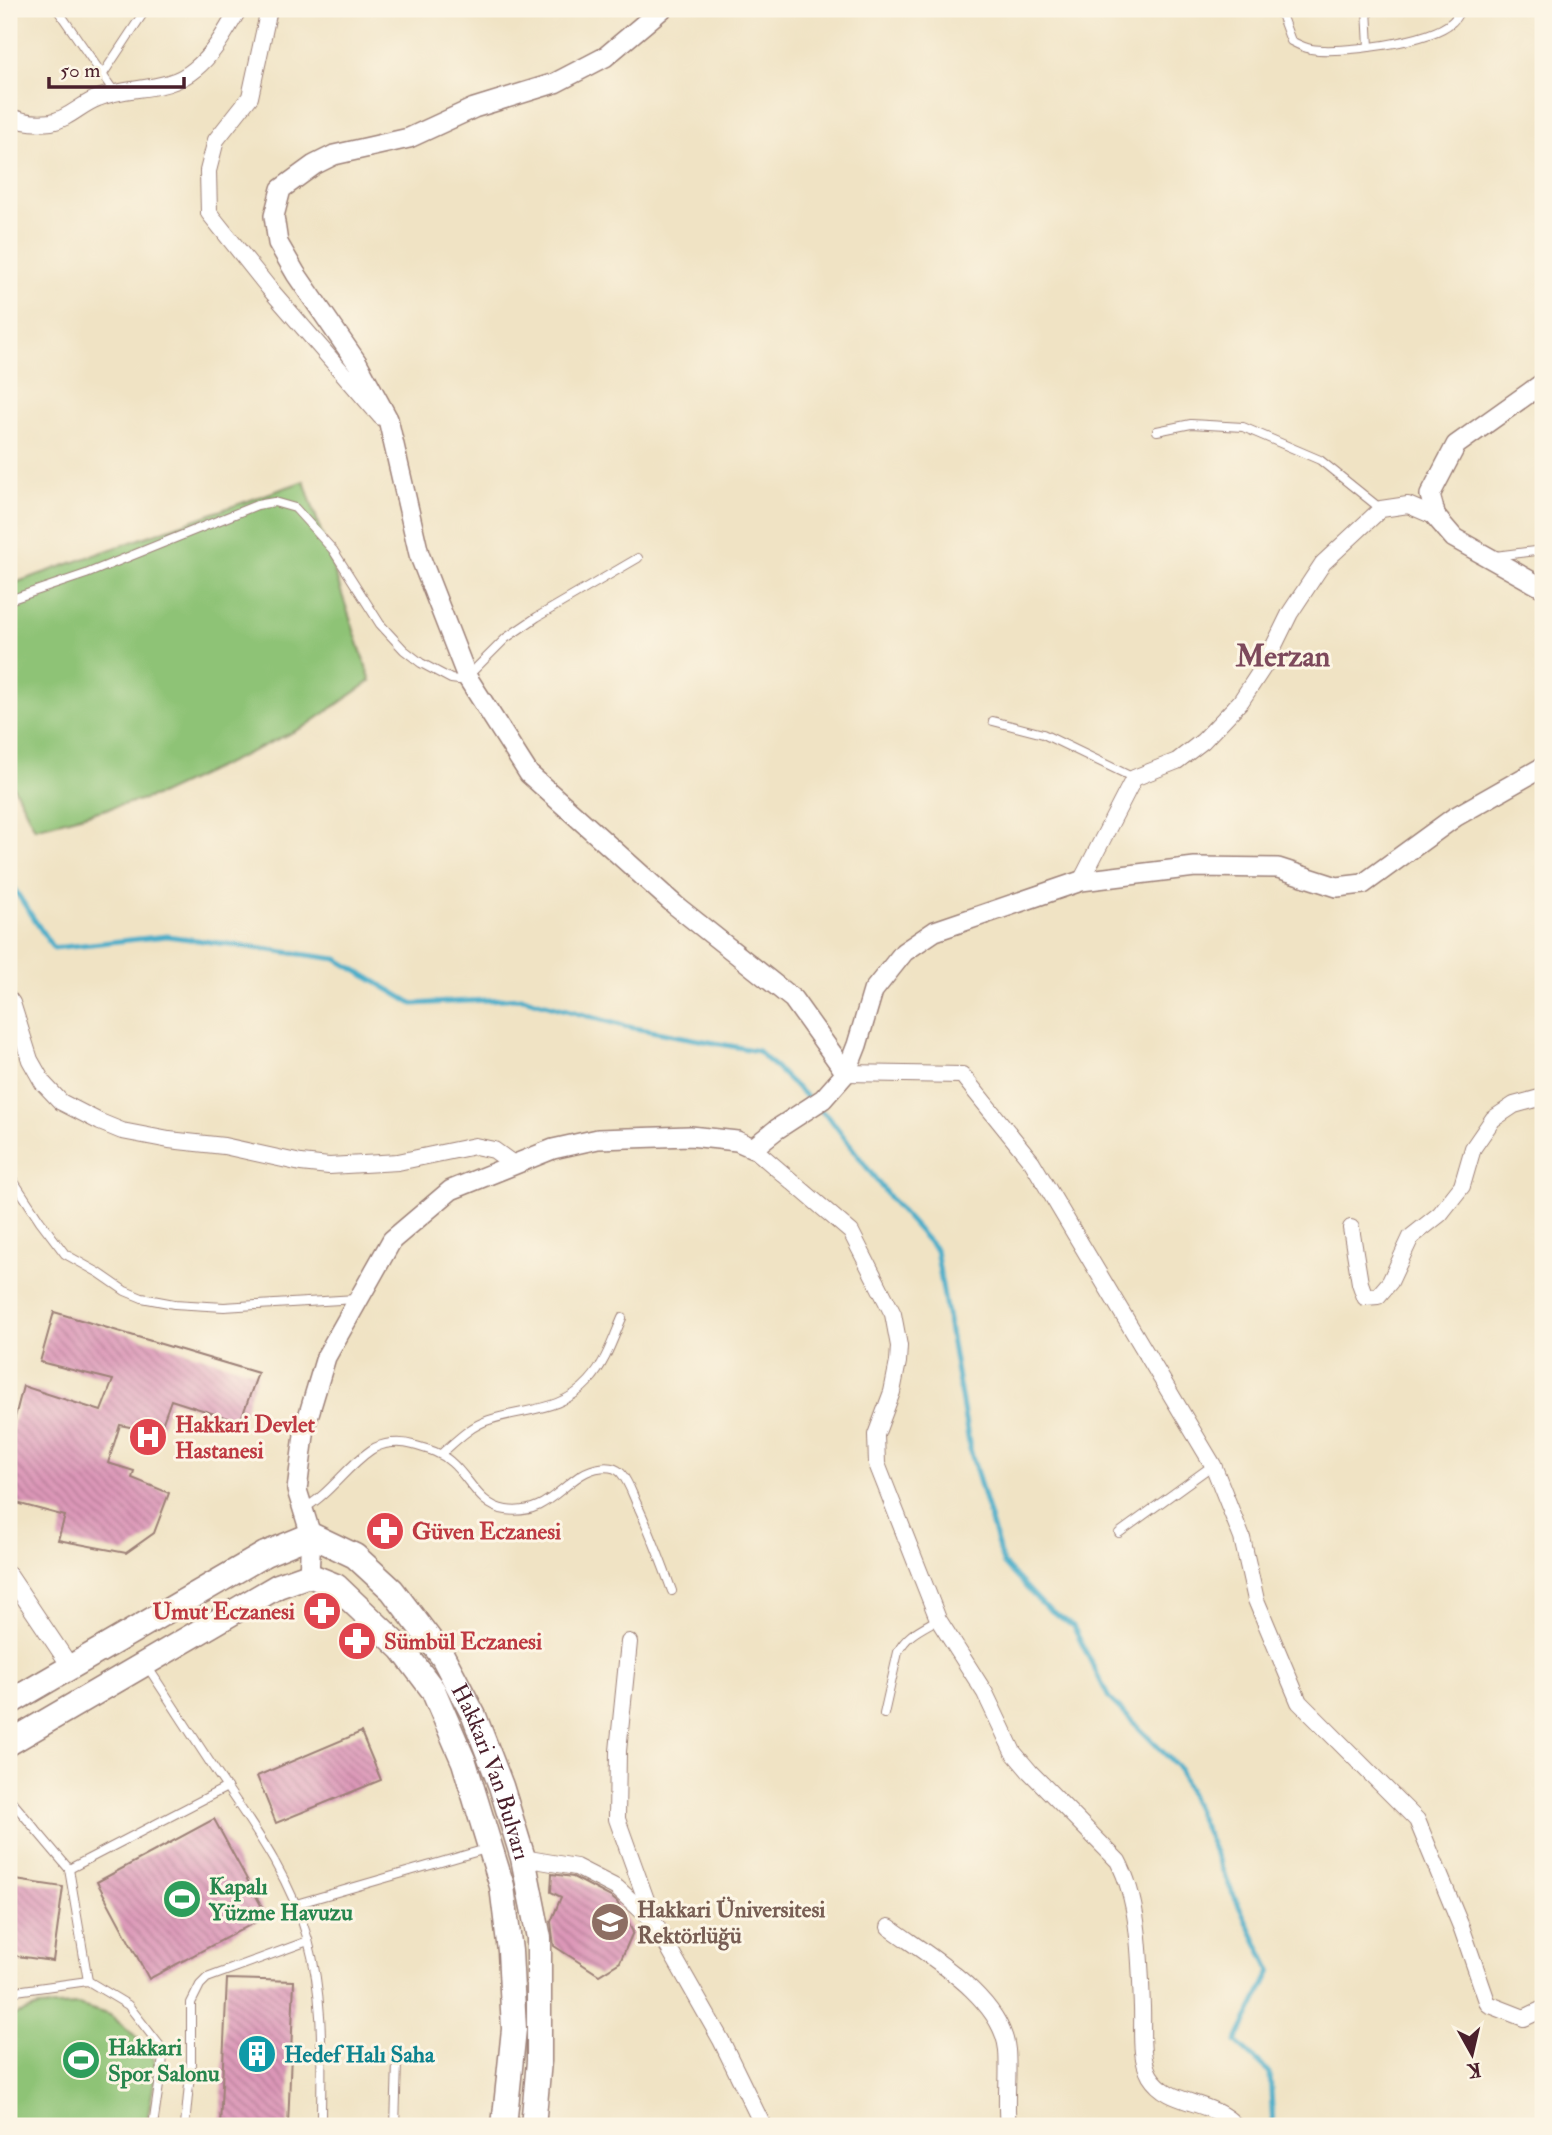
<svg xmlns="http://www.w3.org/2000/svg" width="1552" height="2135" font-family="'IM FELL Double Pica',serif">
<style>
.grass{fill:#8ec376;stroke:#6c7150;stroke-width:2}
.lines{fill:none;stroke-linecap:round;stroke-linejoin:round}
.stream{stroke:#4aadc9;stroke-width:5}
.building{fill:url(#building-back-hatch)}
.service-casing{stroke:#9d8178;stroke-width:10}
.minor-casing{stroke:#9d8178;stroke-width:18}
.tertiary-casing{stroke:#9d8178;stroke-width:22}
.primary-casing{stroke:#9d8178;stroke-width:27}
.service{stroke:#fff;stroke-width:8}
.minor{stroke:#fff;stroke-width:16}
.tertiary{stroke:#fff;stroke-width:19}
.primary{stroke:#fff;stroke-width:24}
.labels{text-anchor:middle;stroke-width:6;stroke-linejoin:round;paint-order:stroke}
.health-label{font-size:23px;font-weight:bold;fill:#be3a42;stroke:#fcf5e5;text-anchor:start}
.street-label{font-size:23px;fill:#4a1f2b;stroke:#fcf5e5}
.leisure-label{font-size:23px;font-weight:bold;fill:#27864d;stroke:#fcf5e5;text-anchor:start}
.education-label{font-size:23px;font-weight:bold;fill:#785e54;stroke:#fcf5e5;text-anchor:start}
.culture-label{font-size:23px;font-weight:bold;fill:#0d838f;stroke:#fcf5e5;text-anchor:start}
.district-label{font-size:30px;font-weight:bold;fill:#7d495c;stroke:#fcf5e5}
</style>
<defs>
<pattern id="building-back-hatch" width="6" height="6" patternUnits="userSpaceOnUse" patternTransform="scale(1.75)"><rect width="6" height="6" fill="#dc97b8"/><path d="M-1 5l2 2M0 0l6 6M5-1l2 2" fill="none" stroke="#b47b96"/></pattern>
</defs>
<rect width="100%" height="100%" fill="#fcf5e5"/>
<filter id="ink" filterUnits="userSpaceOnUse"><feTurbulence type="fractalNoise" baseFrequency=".0143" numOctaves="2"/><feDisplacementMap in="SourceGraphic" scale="14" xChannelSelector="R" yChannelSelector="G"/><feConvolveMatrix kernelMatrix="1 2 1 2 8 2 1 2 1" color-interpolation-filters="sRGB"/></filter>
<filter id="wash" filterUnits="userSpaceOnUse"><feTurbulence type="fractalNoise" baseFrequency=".00686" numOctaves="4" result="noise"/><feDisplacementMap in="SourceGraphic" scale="28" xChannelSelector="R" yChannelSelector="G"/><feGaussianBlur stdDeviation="1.57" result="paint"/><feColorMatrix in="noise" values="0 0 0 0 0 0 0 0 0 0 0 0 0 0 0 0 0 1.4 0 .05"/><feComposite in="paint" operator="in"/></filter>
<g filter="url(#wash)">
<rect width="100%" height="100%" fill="#f0e3c4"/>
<g class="grass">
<path d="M304,481L371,681L306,726L159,795L35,828L9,778V585Z"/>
<path d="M78,2005L110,2015L134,2035L151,2053L157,2067L146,2126H9V2017L38,2007Z"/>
</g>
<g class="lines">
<path class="stream" d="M9,885L13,887L53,948L167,936L337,959L413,1004L523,998L624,1026L758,1051L832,1121L892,1201L936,1250L970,1449L1003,1563L1043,1605L1073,1626L1109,1698L1178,1767L1232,1892L1271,1971L1236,2042L1270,2073L1273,2126"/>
</g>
<g id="blocks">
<g class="building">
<path d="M54,1312L258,1373L240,1422L171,1400L159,1433L120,1425L108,1463L134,1471L132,1478L169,1493L154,1533L126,1553L58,1540L65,1516L9,1501V1441L23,1386L101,1411L113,1380L40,1362Z"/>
<path d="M361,1732L381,1780L276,1823L257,1776Z"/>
<path d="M214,1819L267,1916L149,1979L97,1882Z"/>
<path d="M552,1874L573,1877L611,1897L617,1902L633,1932L620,1962L599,1975L554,1946L551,1922L561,1897L551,1892Z"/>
<path d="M9,1879L63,1887L53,1961L9,1955Z"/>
<path d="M227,1979L294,1981L288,2126H220Z"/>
</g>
</g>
</g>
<g filter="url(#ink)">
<use href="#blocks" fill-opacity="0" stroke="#9d8178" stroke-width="2"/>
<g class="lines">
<defs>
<g id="service">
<path d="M57,9L115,93"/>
<path d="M1279,9L1291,41C1297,44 1304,48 1311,49C1341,54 1430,42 1452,22C1456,19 1458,13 1461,9"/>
<path d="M1367,9L1369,47"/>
<path d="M103,74L146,9"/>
<path d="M1157,431L1191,424L1243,427L1320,460L1381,509"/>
<path d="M1495,556L1543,550"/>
<path d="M9,600L86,574L257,505L274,502L295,508L333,550L380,624L404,650L421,663L451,679L459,680L467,677L506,638L537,617L638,558"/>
<path d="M993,721L1043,734L1134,778"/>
<path d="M9,1174L40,1221L65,1254L99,1273L125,1291L142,1298L174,1304L224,1307L356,1299"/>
<path d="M441,1454C456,1441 470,1426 489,1420C525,1408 561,1412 589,1381C605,1364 613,1339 622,1318"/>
<path d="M303,1509C330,1494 346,1467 371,1450C383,1442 400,1441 413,1445C427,1449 440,1452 451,1462C470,1478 479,1506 506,1510C542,1515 556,1491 581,1475C592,1468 611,1463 621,1473C628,1481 632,1493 636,1502C650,1531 661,1561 672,1591"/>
<path d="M1119,1533L1213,1465"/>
<path d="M147,1666C170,1701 193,1737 217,1773C253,1826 291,1878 308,1940C325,2001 321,2065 321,2126"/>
<path d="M884,1714L898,1652C907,1634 921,1629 938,1619"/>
<path d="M9,1798L69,1869L88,1981"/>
<path d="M69,1869L227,1787"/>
<path d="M296,1904L486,1849"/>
<path d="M9,1992L88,1981L128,2005L164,2051L153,2126"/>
<path d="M185,2126L191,2064V2003L200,1985L207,1978L308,1941"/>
<path d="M395,2126L397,2062"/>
</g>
<g id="minor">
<path d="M269,9L250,97L216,140L208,171L209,213L268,287L381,417"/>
<path d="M9,116C22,122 36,124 51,122C69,119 81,104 98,98C130,85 167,93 195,69C215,53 226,30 239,9"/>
<path d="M1081,881L1134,778L1177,761L1203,741L1241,701L1264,666L1290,613L1323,563L1381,509L1408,505L1436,517"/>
<path d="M9,999L12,1003L30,1060L43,1083L61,1102L100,1122L122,1131L169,1140L224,1146L301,1163L329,1166L398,1162L475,1146L494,1150L512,1163"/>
<path d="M846,1073L962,1075L1032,1162L1213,1465L1242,1538L1256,1600L1299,1702L1417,1820L1462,1929L1488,2004L1524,2018L1543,2009"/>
<path d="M753,1148L851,1232L893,1314L899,1346L898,1362L892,1392L876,1435L877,1464L938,1619L985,1693L1013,1752L1030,1772L1118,1861C1140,1902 1140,1961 1142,2007C1143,2029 1139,2056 1150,2076C1169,2107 1210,2098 1236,2126"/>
<path d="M1351,1228L1360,1283L1365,1297L1378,1296L1390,1282L1411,1237L1440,1214L1462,1186L1473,1148L1493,1119L1514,1105L1543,1097"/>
<path d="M9,1575L70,1666"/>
<path d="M629,1642L618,1751L617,1819L654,1922L721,2040L763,2126"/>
<path d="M523,1858L576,1867L617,1888L652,1920"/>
<path d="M889,1927C927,1955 1002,1997 1007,2050C1009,2075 1005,2101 1008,2126"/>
</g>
<g id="tertiary">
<path d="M662,9L605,57L555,83L474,108L409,138L334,155L314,165L281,189L274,216L278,243L296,274L358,364L388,419L419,554L467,677L529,774L675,905L793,999L846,1073"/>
<path d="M1543,383L1456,445L1430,495L1436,517L1454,538L1543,588"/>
<path d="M309,1575L311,1535L297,1490L305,1427L326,1357L392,1240L451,1190L553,1149L598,1139L690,1136L737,1141L753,1148L777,1129L823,1099L846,1073L857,1045L873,991L904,952L935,931L1081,881L1195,867L1278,868L1337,887L1363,884L1455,817L1543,767"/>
</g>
<g id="primary">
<path id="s1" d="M9,1703L265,1554L311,1535L355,1556L392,1590L443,1657L474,1716L501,1786L523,1858L539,1938V2061L533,2126"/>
<path d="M9,1743L278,1586L309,1575L336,1586L402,1649L433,1690L464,1762L502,1886L510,1951L514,2029L504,2126"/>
</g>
</defs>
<use href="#service" class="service-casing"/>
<use href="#minor" class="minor-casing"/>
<use href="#tertiary" class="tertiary-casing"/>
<use href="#primary" class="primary-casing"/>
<use href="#service" class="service"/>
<use href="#minor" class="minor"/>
<use href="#tertiary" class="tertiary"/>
<use href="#primary" class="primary"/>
</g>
</g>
<defs>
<symbol id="hospital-disc" viewBox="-11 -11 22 22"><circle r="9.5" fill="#e0444e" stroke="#fcf5e5"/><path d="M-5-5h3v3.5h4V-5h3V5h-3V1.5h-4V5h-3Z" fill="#fff"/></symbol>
<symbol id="pharmacy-disc" viewBox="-11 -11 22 22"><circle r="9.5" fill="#e0444e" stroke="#fcf5e5"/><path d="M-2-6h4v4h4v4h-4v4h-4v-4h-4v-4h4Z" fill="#fff"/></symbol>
<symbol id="stadium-disc" viewBox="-11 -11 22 22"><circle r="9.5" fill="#2e9e5b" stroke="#fcf5e5"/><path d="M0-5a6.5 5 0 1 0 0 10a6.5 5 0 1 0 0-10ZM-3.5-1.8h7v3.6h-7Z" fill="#fff"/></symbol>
<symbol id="university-disc" viewBox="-11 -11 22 22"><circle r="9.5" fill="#8d6e63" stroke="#fcf5e5"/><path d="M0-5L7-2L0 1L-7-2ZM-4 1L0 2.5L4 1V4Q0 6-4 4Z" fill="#fff"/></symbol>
<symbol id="building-disc" viewBox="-11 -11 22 22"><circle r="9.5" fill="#0f9aa8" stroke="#fcf5e5"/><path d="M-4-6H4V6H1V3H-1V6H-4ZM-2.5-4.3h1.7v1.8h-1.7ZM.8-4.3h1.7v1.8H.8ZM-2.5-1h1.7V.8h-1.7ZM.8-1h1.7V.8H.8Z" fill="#fff"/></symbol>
</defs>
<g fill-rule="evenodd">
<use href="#hospital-disc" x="126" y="1415" width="44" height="44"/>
<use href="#pharmacy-disc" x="363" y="1509" width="44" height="44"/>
<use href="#pharmacy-disc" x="300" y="1589" width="44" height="44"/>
<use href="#pharmacy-disc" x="335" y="1619" width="44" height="44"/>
<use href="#stadium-disc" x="160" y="1877" width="44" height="44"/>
<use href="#university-disc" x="588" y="1900" width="44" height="44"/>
<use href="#building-disc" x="235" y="2032" width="44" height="44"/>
<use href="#stadium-disc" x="59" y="2038" width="44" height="44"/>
</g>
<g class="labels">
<g class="health-label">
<text x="175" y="1432">Hakkari Devlet<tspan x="175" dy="26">Hastanesi</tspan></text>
<text x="412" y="1539">Güven Eczanesi</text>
<text x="295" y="1619" text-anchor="end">Umut Eczanesi</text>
<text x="384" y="1649">Sümbül Eczanesi</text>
</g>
<g class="street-label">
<text dy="8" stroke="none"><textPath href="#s1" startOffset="654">Hakkari Van Bulvarı</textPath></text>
</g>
<g class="leisure-label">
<text x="209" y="1894">Kapalı<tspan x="209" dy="26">Yüzme Havuzu</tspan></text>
<text x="108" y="2055">Hakkari<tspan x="108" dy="26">Spor Salonu</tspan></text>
</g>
<g class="education-label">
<text x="637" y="1917">Hakkari Üniversitesi<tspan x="637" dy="26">Rektörlüğü</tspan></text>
</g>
<g class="culture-label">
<text x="284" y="2062">Hedef Halı Saha</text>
</g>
<g class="district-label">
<text x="1283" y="666">Merzan</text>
</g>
</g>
<rect width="1552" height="2135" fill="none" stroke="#fcf5e5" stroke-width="35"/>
<g transform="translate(1472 2054) rotate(172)" stroke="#fcf5e5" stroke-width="5" paint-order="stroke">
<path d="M0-5L12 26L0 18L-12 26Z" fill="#4a1f2b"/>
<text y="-10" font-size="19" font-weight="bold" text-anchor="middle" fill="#4a1f2b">K</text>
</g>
<path d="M49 77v10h135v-10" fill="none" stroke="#4a1f2b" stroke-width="3.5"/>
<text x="60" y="77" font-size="21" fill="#4a1f2b" stroke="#fcf5e5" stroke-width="5" paint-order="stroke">50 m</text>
</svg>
